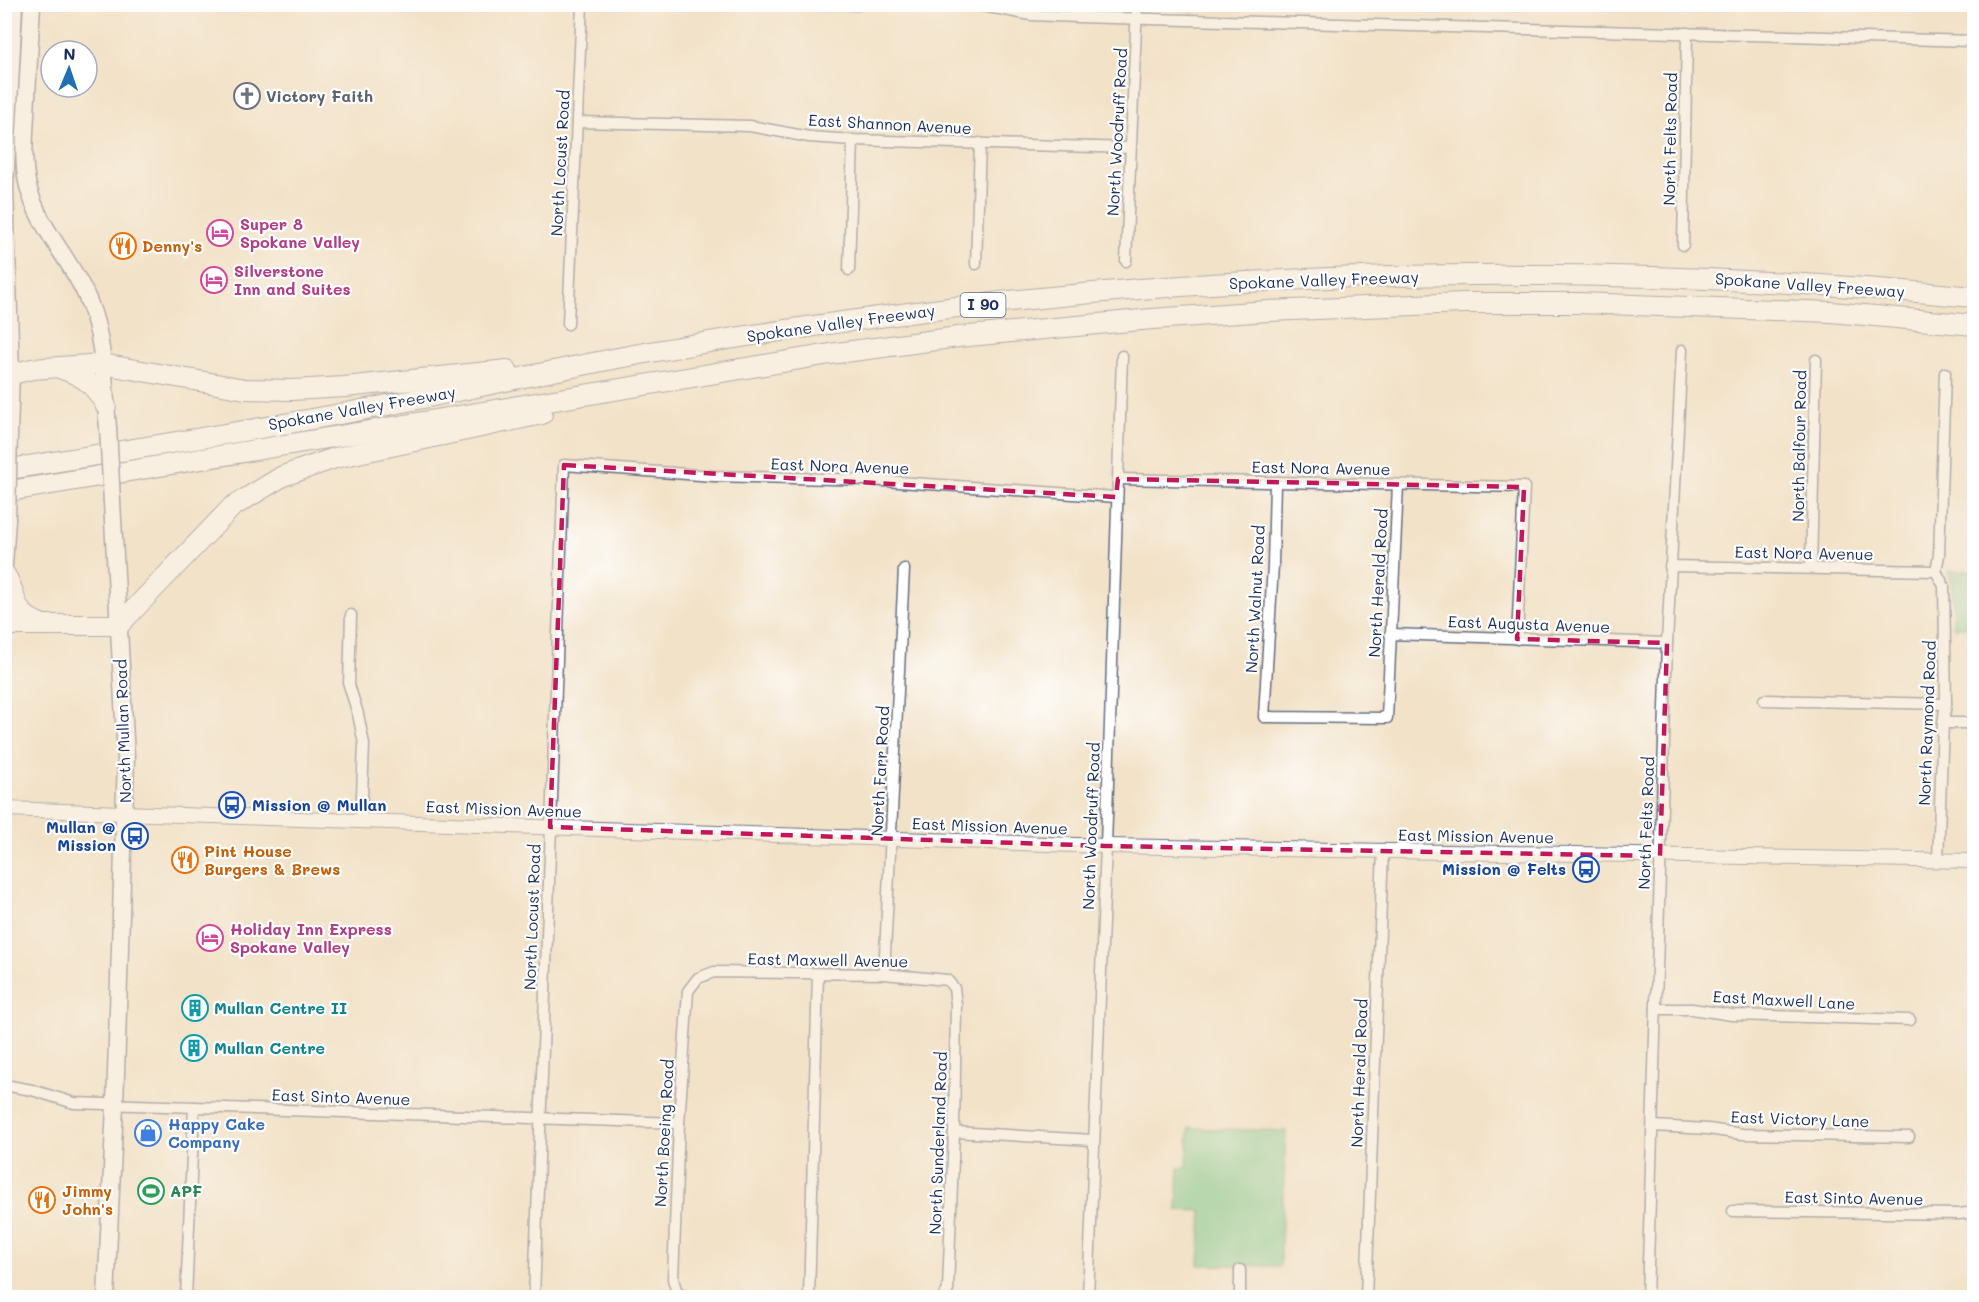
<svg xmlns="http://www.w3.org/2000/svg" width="1979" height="1302" font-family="Mali,sans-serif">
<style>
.green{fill:#73c98e;stroke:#477c76;stroke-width:1.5}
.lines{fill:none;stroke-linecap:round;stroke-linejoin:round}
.minor-casing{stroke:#666e83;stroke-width:13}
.tertiary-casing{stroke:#666e83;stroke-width:16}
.primary-casing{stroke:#666e83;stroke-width:19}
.motorway-casing{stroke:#666e83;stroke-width:22}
.minor{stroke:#fff;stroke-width:10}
.tertiary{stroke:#fff;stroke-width:14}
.primary{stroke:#fff;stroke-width:16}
.motorway{stroke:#fff;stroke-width:20}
.primary-bridge-casing{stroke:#666e83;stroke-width:19;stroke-linecap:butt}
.primary-bridge{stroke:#fff;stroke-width:16}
.marked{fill:none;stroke:#c2185b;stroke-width:4.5;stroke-dasharray:12 8;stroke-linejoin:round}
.labels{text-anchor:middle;stroke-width:4.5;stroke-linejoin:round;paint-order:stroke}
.shield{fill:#fff;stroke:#5f6d8e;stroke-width:1.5}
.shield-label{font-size:15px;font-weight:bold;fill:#1b2f5e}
.worship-label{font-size:16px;font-weight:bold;fill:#5b616d;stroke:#fff;text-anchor:start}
.street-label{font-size:16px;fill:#1b2f5e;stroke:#fff}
.hotel-label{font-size:16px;font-weight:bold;fill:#b23c85;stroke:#fff;text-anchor:start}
.food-label{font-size:16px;font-weight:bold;fill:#c56008;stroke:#fff;text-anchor:start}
.transit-label{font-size:16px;font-weight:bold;fill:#164399;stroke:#fff;text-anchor:end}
.culture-label{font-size:16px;font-weight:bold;fill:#0d838f;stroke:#fff;text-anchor:start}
.shop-label{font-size:16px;font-weight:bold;fill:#366cbe;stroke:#fff;text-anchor:start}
.leisure-label{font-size:16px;font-weight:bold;fill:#27864d;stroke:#fff;text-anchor:start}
</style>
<rect width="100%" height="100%" fill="#fff"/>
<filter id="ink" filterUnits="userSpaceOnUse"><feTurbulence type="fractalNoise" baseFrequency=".0167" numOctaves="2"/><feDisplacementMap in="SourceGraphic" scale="12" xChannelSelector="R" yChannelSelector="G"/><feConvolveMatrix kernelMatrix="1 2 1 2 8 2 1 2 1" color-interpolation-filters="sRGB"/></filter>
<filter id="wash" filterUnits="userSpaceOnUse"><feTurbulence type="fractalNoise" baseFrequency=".008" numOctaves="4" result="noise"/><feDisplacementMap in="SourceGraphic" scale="24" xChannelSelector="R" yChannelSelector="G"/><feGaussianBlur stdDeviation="1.35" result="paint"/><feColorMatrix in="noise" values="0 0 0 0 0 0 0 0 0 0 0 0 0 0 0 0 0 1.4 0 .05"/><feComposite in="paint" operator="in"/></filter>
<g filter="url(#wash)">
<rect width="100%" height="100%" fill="#f2e2c8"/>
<g class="green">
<rect x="828" y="5" width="30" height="5"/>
<path d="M1949,571H1974V627H1953V596Z"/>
<path d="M1189,1128L1286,1131L1280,1266L1199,1265L1202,1211L1177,1210L1179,1168H1187Z"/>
</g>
</g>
<g filter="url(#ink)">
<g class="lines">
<defs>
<g id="minor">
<path d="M972,4L1031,15L1077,17L1974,41"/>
<path d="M577,122L750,126L809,137L853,140L1130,148"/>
<path d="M1683,245L1687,33"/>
<path d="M1126,261L1137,4"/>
<path d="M976,264L980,143"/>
<path d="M849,270L853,140"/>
<path d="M568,324L582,4"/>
<path d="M1118,479L1524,487L1517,639"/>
<path d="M1275,483L1273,565L1264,717L1387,718L1398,485"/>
<path d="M1670,566L1936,571"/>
<path d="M1811,568L1816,360"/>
<path d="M351,615L349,685L358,714L364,744L361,821"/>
<path d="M1390,634L1667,643"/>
<path d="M1764,700L1946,704"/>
<path d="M1943,723H1974"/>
<path d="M1938,861L1943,723L1946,704L1944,586L1936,571L1939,555L1945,373"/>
<path d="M884,974L904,569"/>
<path d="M1656,1009H1692L1732,1015L1910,1020"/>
<path d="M4,1085L32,1090L74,1103L679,1123"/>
<path d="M1653,1126L1708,1129L1742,1134L1909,1137"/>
<path d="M954,1132L1093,1140"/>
<path d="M1733,1211L1959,1214L1974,1212"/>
<path d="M186,1298L194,1107"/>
<path d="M534,1298L564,465L714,476L870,480L1116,497"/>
<path d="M689,1298L677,1293L673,1279L679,1123L688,991L698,978L714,972L884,974L947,980L954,988L956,1004L954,1132L948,1290L943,1298"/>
<path d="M809,1298L818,974"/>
<path d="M1088,1298L1106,846L1122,356"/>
<path d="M1240,1298V1270"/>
<path d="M1366,1298L1383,850"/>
<path d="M1647,1298L1667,643L1682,350"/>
</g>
<path id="tertiary" d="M4,809L1106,846L1974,861"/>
<g id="primary">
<path d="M32,4C30,41 28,77 26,114C25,137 22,163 28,186C39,230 73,261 89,302C105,341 104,387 108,428"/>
<path d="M9,434L11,373L5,187L14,4"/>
<path d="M4,566L7,519"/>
<path d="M106,1298L115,1105L126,757L112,502"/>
</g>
<g id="motorway">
<path d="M62,369C84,376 95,385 106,406"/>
<path d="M4,376L32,369L102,364L245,389L292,390L345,387L507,370"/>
<path d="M4,470C136,448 268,429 398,403C470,389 541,373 613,359C711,340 810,326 909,313C1262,267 1621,264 1974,297"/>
<path d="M4,492L830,354L958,337L1152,319L1268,311L1463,303H1578L1831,312L1974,325"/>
<path d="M4,573C21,598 7,611 43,625"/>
<path d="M4,625H119L232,507L283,476L335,458L542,414"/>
</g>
</defs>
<use href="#minor" class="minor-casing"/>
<use href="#tertiary" class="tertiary-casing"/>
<use href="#primary" class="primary-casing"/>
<use href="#motorway" class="motorway-casing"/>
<use href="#minor" class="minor"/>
<use href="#tertiary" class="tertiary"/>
<use href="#primary" class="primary"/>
<use href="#motorway" class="motorway"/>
<defs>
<g id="primary-bridge">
<path d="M108,428L112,502"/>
<path d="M7,519L9,434"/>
</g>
</defs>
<use href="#primary-bridge" class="primary-bridge-casing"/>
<use href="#primary-bridge" class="primary-bridge"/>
</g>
</g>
<path d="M0 0H1979V1302H0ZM564,465L1116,497L1118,479L1524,487L1517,639L1667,643L1660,856L1106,846L550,827Z" fill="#f2e2c8" fill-opacity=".55" fill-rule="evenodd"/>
<path class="marked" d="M564,465L1116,497L1118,479L1524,487L1517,639L1667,643L1660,856L1106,846L550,827Z"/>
<defs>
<symbol id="church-ring" viewBox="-11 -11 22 22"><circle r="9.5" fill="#fff" stroke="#6b7280" stroke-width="1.5"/><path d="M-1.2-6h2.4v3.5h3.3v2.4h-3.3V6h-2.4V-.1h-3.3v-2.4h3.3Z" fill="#6b7280"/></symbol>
<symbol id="hotel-ring" viewBox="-11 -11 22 22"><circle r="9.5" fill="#fff" stroke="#d1479c" stroke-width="1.5"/><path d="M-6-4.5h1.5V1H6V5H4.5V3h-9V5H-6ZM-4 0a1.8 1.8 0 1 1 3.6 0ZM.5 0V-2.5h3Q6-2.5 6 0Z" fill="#d1479c"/></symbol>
<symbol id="restaurant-ring" viewBox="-11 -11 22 22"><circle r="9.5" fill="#fff" stroke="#e8710a" stroke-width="1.5"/><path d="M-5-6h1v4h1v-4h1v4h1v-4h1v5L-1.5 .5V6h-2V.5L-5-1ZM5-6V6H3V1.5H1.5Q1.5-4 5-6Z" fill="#e8710a"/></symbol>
<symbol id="bus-ring" viewBox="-11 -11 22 22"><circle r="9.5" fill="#fff" stroke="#1a4fb4" stroke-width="1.5"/><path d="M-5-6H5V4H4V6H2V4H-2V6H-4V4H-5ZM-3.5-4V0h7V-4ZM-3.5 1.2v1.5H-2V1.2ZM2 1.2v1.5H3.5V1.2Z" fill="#1a4fb4"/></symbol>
<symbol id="building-ring" viewBox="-11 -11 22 22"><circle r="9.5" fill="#fff" stroke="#0f9aa8" stroke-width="1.5"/><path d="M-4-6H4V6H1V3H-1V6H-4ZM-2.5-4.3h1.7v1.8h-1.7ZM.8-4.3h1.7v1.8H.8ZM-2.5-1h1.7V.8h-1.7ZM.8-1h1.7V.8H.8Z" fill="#0f9aa8"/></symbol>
<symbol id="shop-ring" viewBox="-11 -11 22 22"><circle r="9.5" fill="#fff" stroke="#3f7fe0" stroke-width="1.5"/><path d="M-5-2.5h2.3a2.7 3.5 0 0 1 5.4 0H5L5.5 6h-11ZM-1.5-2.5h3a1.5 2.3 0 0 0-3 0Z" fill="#3f7fe0"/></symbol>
<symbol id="stadium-ring" viewBox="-11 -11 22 22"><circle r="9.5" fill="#fff" stroke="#2e9e5b" stroke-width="1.5"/><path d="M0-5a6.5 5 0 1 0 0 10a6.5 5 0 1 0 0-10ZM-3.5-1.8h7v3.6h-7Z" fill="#2e9e5b"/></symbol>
</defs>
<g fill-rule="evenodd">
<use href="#church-ring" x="232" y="81" width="30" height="30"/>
<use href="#hotel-ring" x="205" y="218" width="30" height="30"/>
<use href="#restaurant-ring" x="108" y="231" width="30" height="30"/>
<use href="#hotel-ring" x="199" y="265" width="30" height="30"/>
<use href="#bus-ring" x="217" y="790" width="30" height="30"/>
<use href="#bus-ring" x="120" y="821" width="30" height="30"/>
<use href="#restaurant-ring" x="170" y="845" width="30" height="30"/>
<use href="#bus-ring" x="1571" y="854" width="30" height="30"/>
<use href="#hotel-ring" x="195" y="923" width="30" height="30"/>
<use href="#building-ring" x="180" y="993" width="30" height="30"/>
<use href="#building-ring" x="179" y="1033" width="30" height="30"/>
<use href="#shop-ring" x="133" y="1118" width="30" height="30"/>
<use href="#stadium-ring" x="136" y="1176" width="30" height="30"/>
<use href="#restaurant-ring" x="27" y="1185" width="30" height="30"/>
</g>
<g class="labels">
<rect class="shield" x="960.5" y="293" width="45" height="24" rx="4.5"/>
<g class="shield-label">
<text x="983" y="310">I 90</text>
</g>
<g class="worship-label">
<text x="266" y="102">Victory Faith</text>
</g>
<g class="street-label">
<text transform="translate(890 124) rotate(3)" y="6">East Shannon Avenue</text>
<text transform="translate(1117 132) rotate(-87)" y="6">North Woodruff Road</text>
<text transform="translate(1670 139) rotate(-89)" y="6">North Felts Road</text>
<text transform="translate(560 163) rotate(-87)" y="6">North Locust Road</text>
<text transform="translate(1324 280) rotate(-2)" y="6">Spokane Valley Freeway</text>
<text transform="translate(1810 285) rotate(4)" y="6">Spokane Valley Freeway</text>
<text transform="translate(841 323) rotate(-8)" y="6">Spokane Valley Freeway</text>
<text transform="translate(362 408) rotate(-10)" y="6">Spokane Valley Freeway</text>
<text transform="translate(1799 446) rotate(-89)" y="6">North Balfour Road</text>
<text transform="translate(840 466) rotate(2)" y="6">East Nora Avenue</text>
<text transform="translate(1321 468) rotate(1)" y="6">East Nora Avenue</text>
<text transform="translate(1804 553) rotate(1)" y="6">East Nora Avenue</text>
<text transform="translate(1378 583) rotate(-87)" y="6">North Herald Road</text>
<text transform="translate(1255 599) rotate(-87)" y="6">North Walnut Road</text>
<text transform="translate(1529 624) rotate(2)" y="6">East Augusta Avenue</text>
<text transform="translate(1927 723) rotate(-88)" y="6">North Raymond Road</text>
<text transform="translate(123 731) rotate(-92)" y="6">North Mullan Road</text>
<text transform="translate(880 771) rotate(-87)" y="6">North Farr Road</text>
<text transform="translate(504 809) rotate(2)" y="6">East Mission Avenue</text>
<text transform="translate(1646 823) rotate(-88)" y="6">North Felts Road</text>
<text transform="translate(990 826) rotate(2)" y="6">East Mission Avenue</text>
<text transform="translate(1091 826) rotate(-88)" y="6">North Woodruff Road</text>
<text transform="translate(1476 836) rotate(1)" y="6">East Mission Avenue</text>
<text transform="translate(532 917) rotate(-88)" y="6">North Locust Road</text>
<text transform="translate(828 960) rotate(1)" y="6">East Maxwell Avenue</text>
<text transform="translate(1784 1000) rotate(3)" y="6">East Maxwell Lane</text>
<text transform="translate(1359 1073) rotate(-88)" y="6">North Herald Road</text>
<text transform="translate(341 1097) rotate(2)" y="6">East Sinto Avenue</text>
<text transform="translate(1800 1119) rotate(2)" y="6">East Victory Lane</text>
<text transform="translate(664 1133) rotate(-87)" y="6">North Boeing Road</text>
<text transform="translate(938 1143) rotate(-88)" y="6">North Sunderland Road</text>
<text transform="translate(1854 1198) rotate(1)" y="6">East Sinto Avenue</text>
</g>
<g class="hotel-label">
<text x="240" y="230">Super 8<tspan x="240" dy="18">Spokane Valley</tspan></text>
<text x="234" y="277">Silverstone<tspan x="234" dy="18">Inn and Suites</tspan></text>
<text x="230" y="935">Holiday Inn Express<tspan x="230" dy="18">Spokane Valley</tspan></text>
</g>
<g class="food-label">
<text x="142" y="252">Denny's</text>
<text x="204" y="857">Pint House<tspan x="204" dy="18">Burgers &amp; Brews</tspan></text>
<text x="62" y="1197">Jimmy<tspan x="62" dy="18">John's</tspan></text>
</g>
<g class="transit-label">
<text x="252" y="811" text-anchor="start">Mission @ Mullan</text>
<text x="116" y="833">Mullan @<tspan x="116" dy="18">Mission</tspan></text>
<text x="1566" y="875">Mission @ Felts</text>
</g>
<g class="culture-label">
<text x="214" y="1014">Mullan Centre II</text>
<text x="214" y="1054">Mullan Centre</text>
</g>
<g class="shop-label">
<text x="168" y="1130">Happy Cake<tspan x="168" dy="18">Company</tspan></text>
</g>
<g class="leisure-label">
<text x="170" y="1197">APF</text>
</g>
</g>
<rect width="1979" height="1302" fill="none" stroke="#fff" stroke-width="24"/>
<g transform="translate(69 69) rotate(2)"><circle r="28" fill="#ffffff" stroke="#a4acbf" stroke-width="1.5"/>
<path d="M0-4.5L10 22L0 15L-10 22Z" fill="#1f6fb2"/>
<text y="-9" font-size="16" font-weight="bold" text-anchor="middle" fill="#1b2f5e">N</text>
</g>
</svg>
